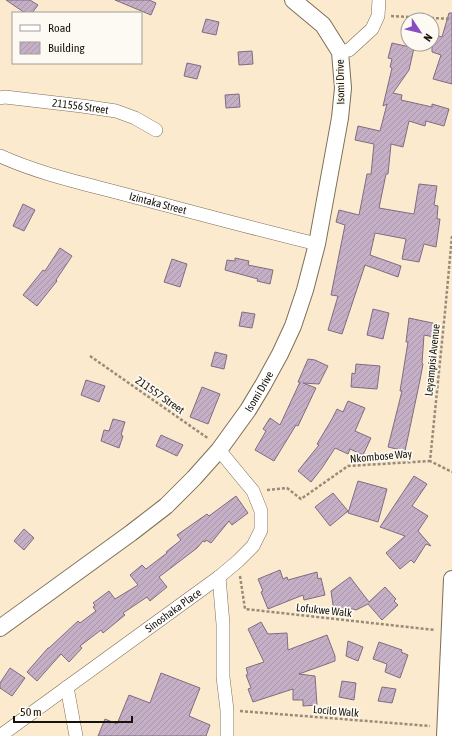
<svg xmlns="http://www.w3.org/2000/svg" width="452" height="736" font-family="'Asap Condensed',sans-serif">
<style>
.building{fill:url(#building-hatch);stroke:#7f6c81}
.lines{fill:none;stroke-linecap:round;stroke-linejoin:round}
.minor-casing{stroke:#7d6e56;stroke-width:14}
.tertiary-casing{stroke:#7d6e56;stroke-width:18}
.path{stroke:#988b78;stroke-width:2.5;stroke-dasharray:3 2;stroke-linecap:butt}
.minor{stroke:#fff;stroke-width:13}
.tertiary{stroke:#fff;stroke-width:16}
.labels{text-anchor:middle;stroke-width:3.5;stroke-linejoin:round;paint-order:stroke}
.street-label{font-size:11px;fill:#181309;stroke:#fdfaf4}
</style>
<defs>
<pattern id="building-hatch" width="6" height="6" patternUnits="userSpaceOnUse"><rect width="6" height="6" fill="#c5afc6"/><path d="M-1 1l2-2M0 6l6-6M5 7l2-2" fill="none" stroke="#a896a9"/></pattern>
</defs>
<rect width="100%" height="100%" fill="#fceacf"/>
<g class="building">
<path d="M6,0H30L38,5L32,13H25Z"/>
<path d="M115,0H149L156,3L151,15Z"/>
<path d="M449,13H452V84L433,79L441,55L432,52V34L442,37Z"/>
<path d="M206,19L219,22L216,35L202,32Z"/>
<path d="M392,43L414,48L409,70L393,93L402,95L401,100L432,107V104L449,109L444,126L426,121L425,126L409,121L403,147L391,144L388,174H386L379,208L414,214L419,184L437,186L434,205L438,206L437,219H440L436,247L424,244L419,262L402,259L406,239L375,233L370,255L401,266L398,277L365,265L342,334L328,330L338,296L331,295L345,225L336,222L339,210L359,215L367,174H371L374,144L355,140L358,126L380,131L387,104L383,106L392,68L390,67L392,59L388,58Z"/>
<path d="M252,51L253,64L239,65L238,52Z"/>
<path d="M187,63L201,66L197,79L184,76Z"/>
<path d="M239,94L240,107L226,108L225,95Z"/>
<path d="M23,204L35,210L24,231L13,226Z"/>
<path d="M60,248L72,256L56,280L57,281L37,306L23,295L43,270L45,271Z"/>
<path d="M235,258L249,261L248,265L273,270L270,284L257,281L258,279L225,270L227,260L235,261Z"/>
<path d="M172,259L187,264L180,287L164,282Z"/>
<path d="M373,309L389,313L383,339L367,335Z"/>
<path d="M242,312L255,314L252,328L239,326Z"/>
<path d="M409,318L437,324L434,337L424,335L422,363L423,364L420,380L405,451L388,447L402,391H400L408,342H406Z"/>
<path d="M215,352L227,355L224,369L211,366Z"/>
<path d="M308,359L315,360L328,366L319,384L303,383L316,388L298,426L296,425L274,461L255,450L266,431L263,429L270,418L280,425L300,382H298Z"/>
<path d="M356,364L380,366L377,389L351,387L352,373L355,374Z"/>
<path d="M86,380L105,386L99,402L81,395Z"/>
<path d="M202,387L220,394L208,424L190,417Z"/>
<path d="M348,401L365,408L355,431L371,438L363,455L350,449L348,454L335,448L322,468L311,482L298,471L319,445L317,444L332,419L337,409L343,412Z"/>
<path d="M113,419L125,422L121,435L123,436L119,448L101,441L104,430L109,431Z"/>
<path d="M161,435L183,445L177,456L156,446Z"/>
<path d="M414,476L427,484L412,506L428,516L418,531L431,546L426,544L414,563L411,560L400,569L386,553L405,536L380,527Z"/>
<path d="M358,481L387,489L378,522L348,513Z"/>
<path d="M333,493L348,511L330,526L315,507Z"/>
<path d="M236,496L248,513L232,525L229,521L211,543L206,540L205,542L203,541L197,548L159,577L167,587L150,601L147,597L123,613L125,615L103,633L101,630L80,646L82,648L69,662L61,654L37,681L27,672L48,648H49L78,621L80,623L96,611L93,607L95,605L93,603L109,591L115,599L138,585L130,575L142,565L146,569L167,553L166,552L181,540L177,535L207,514L209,516Z"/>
<path d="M24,529L34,538L24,550L14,541Z"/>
<path d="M280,570L283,579L287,577L288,580L317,572L318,579L321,578L325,595L304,600L303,595L268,609L261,592L263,591L258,579Z"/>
<path d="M350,577L369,602L385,587L396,599L394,601L398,605L382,620L368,604L356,610L353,609L334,612L331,591Z"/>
<path d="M261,622L268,634L287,633L288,650L327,635L335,656V661L299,674L315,676L317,705L303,706V700H293V689L253,702L248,689L251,688L246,675L248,674L246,668L264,662L248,629Z"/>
<path d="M348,641L363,647L358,661L346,656Z"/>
<path d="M379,642L402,650L401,652L408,655L400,678L385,672L387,664L373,659Z"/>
<path d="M10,668L25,678L12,696L0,688V683Z"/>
<path d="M161,673L200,688L189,716L210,725L206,736H98L105,719L117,724L129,695L150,703Z"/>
<path d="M342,681L356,683L354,700L339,697Z"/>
<path d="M382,687L396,689L392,703L378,701Z"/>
</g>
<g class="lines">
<defs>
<g id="minor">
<path d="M340,52L349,50L372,29L378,16L379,0"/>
<path id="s1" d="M0,98L5,97L82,106L116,111L135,118L156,130"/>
<path id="s2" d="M0,156C42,175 87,184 131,196C193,212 255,229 317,244"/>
<path d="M219,577L223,624V677L227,710V736"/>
<path d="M67,687L76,736"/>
<path id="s3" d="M0,736L219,577L238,561L253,546L261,530V511L253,491L219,450"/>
</g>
<g id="tertiary">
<path id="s4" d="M0,628L131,533L166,506L194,478L219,450L248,410L263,385L280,354L293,326L305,290L317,244L340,118L343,88L340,52L323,25L293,0"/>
<path d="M445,736L452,579"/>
</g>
</defs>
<use href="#minor" class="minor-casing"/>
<use href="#tertiary" class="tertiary-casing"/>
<g class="path">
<path d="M391,16L452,19"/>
<path d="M452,236L445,312L430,461L452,472"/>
<path d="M90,356L209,439"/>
<path d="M267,490L287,488L301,499L348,466L430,461"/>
<path d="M240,576L245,609L435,630"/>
<path d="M240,711L430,726"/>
</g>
<use href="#minor" class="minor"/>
<use href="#tertiary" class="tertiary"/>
</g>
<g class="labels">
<g class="street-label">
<text transform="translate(340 82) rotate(-91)" y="4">Isomi Drive</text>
<text dy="4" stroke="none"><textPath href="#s1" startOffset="81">211556 Street</textPath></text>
<text dy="4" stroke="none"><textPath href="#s2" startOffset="165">Izintaka Street</textPath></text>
<text transform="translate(432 360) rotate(-84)" y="4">Leyampisi Avenue</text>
<text dy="4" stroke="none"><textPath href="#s4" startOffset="354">Isomi Drive</textPath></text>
<text transform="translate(160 395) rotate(35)" y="4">211557 Street</text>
<text transform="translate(381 456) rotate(-5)" y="4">Nkombose Way</text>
<text dy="4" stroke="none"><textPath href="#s3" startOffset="214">Sinoshaka Place</textPath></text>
<text transform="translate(324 610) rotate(6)" y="4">Lofukwe Walk</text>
<text transform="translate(336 711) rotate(5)" y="4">Locilo Walk</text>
</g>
</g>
<rect x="12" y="12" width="130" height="52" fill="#fdfaf4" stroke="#a19e96"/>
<rect x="20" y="25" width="20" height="6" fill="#ffffff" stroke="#a19e96"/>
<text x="48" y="32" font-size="12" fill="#181309">Road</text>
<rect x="20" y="42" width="20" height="12" fill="url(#building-hatch)" stroke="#a19e96"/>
<text x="48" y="52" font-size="12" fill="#181309">Building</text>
<g transform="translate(420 32) rotate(125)"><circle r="19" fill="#fdfaf4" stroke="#a19e96"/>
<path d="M0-3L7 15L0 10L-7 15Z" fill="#874dc3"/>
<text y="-6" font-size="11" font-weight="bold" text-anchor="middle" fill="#181309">N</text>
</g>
<path d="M14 716v6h118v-6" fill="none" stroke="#181309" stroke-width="2"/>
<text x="20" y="716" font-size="12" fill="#181309" stroke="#fdfaf4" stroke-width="3" paint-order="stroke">50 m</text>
</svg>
